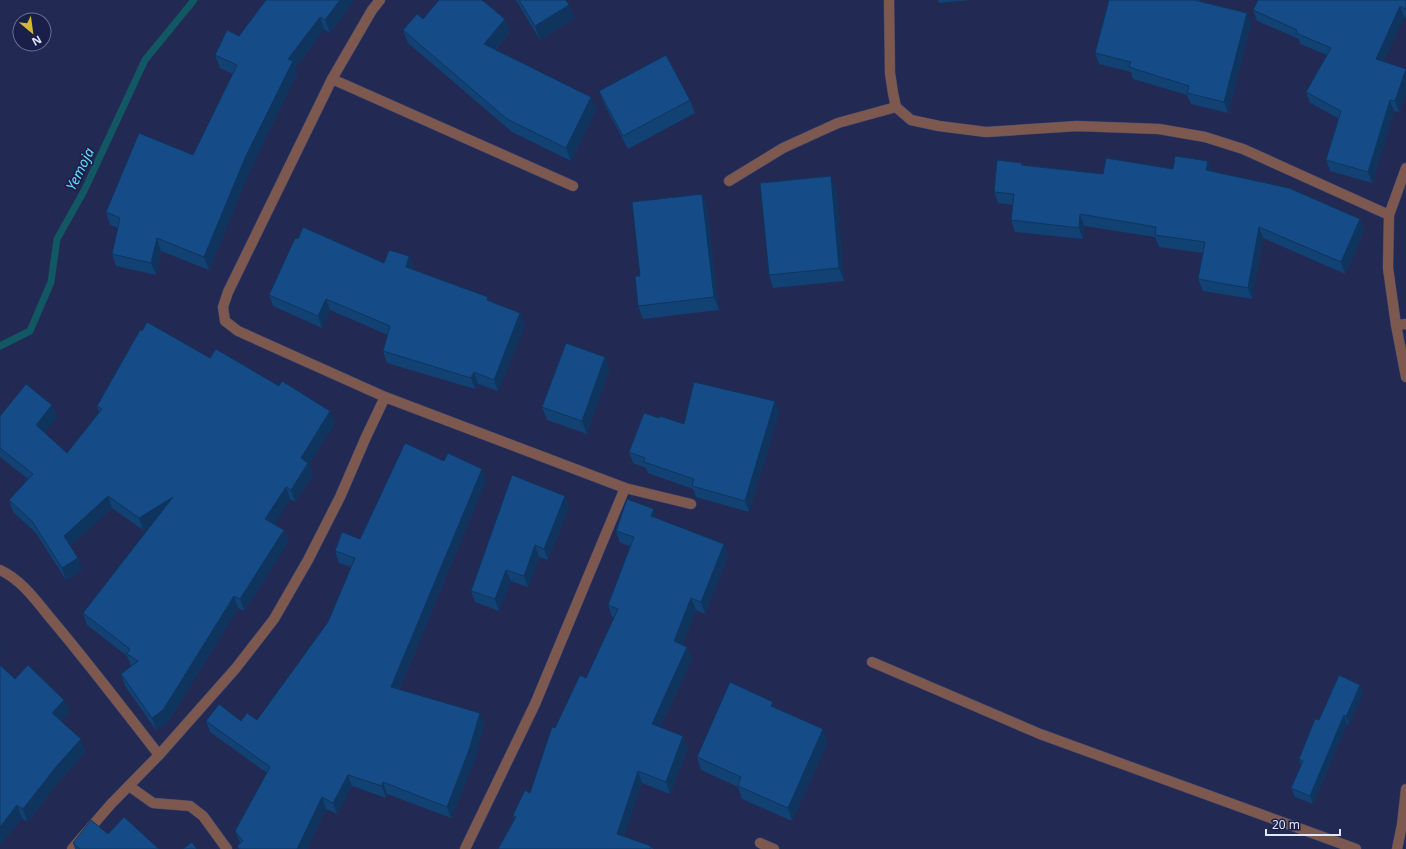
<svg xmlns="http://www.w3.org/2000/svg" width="1406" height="849" font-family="'Noto Sans',sans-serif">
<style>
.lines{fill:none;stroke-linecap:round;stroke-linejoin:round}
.stream{stroke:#115764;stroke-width:7}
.minor-casing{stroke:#40476e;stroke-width:11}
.minor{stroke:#7d584f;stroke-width:10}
.wall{fill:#124174}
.shaded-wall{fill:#0f355e}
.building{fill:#154c87;stroke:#0f355e}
.labels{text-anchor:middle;stroke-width:3.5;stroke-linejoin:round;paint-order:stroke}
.water-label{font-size:14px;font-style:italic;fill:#63def8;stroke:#191f48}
</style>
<rect width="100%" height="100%" fill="#222953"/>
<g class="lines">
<path class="stream" d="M0,346L30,331L51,282L57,239L84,191L145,60L194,0"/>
<defs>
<g id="minor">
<path d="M380,0L372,10L332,79L228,292L223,307L225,321L238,331L385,397L625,488L691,504"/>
<path d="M889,0L890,73L893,93L896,107L911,120L939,126L986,132L1077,126L1159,129L1205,137L1243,149L1389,215"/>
<path d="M332,79L573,186"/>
<path d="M1406,168L1389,215L1388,268L1396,325L1406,377"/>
<path d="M729,181L783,148L838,123L896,107"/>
<path d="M1396,325L1406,324"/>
<path d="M0,570C22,580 37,602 52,620C89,664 124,710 159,755"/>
<path d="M872,662L1040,734L1356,849"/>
<path d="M129,786L153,803L190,806L203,816L227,849"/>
<path d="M760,843L774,849"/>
<path d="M72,849L111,804L159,755L236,668L274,619L308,560L340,497L366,437L385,397"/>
<path d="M465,849L535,704L625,488"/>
<path d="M1397,849L1402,825L1406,789"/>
</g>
</defs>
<use href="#minor" class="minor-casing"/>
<use href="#minor" class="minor"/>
</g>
<g class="wall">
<path d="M354,0L330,33L324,29L295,68L297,74L250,170L209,270L161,251L156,275L116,266L112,254L118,228L110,225L106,212L193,155L233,74L220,68L215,55L239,36Z"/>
<path d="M516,0H566L569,5L574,18L540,40Z"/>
<path d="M938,0H970L939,3Z"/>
<path d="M1109,0H1200L1199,1L1251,24L1228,113L1191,104L1187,95L1133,79L1131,72L1099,64L1095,53Z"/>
<path d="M1406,0V18L1404,17L1383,62L1406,70V91L1399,112L1394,111L1372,183L1330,171L1326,160L1338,118L1310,103L1306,92L1327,55L1300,44L1299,39L1257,21L1253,10Z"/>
<path d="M423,19H505L510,32L495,50L591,97L596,110L571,161L512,132L408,43L403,30Z"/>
<path d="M599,91L690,100L695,113L628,149L604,104Z"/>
<path d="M1208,161L1211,171L1360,219L1364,231L1345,274L1263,238L1252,299L1203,291L1198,279L1203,253L1159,247L1155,237L1084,226L1083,239L1015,232L1011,220L1013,205L998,203L994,192L1022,163V165L1103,174L1173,169Z"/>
<path d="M836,189L844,281L773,288L769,275Z"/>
<path d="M702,194L707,207L719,310L643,319L638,306L640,276Z"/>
<path d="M298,239L384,263L409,256L413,268V269L490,302L525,325L498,391L478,384L475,389L387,363L383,351L388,335L330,310L322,328L273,306L269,295Z"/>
<path d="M605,357L609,370L587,434L547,420L542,407Z"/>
<path d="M210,358L335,423L309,464L313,475L295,502L290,499L274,524L284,530L288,542L244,611L238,608L168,722L156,730L125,686L121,674L131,666L127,656L87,625L83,613L150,526L143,530L112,508L70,546L82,570L66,580L36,533L13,512L9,500L28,479L0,457V416L52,405L57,417L44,432L67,453L99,412L97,406Z"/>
<path d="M775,401L779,412L749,512L696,497L693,489L648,473L646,468L633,463L629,452L659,418L684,424Z"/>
<path d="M486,480L399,690L484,724L474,762L451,818L387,794L386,798L352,786L337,814L326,809L307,849H238L237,846L240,843L235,831L267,773L210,732L206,721H241L257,720L328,622L351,567L339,563L335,551L360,539Z"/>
<path d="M569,507L548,560L539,557L528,587L511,581L499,611L475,602L471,591Z"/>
<path d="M657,519L724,544L728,555L705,614L696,610L682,645L687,647L692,659L660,727L688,747L670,794L642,783L624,836L651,846L653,849H498L514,819L513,815L530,793L555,728L586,678L614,618L612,617L608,605L630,546L620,543L616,531Z"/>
<path d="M15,679L64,700L69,713L61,721L81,739L85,752L60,780L27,822L22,818L0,845Z"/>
<path d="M1360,685L1363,693L1349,725L1347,724L1313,804L1295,797L1291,788L1301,765L1299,759L1319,720Z"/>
<path d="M775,708L828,742L792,821L742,799L738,787L701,770L697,757Z"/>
<path d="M108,834L159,849H75L73,843Z"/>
</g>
<g class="shaded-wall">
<path d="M340,0H354L330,33L325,20Z"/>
<path d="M569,5L574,18L540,40L535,26Z"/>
<path d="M1400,6L1404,17L1380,70L1376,59Z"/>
<path d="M1247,13L1251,24L1228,113L1224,102Z"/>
<path d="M320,17L324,29L295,68L297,74L250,170L209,270L204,257L245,158L288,59Z"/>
<path d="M505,19L510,32L488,57L484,44Z"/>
<path d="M1406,69V91L1399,112L1395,101Z"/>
<path d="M591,97L596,110L571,161L566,148Z"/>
<path d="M1390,100L1394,111L1372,183L1368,172Z"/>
<path d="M1208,161L1212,173L1206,170Z"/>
<path d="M831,176L836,189L844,281L839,268Z"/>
<path d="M702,194L707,207L719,310L714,297Z"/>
<path d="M1080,214L1084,226L1083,239L1079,228Z"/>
<path d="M1360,219L1364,231L1345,274L1341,262Z"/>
<path d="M1259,227L1263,238L1252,299L1248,288Z"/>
<path d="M157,238L161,251L156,275L151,263Z"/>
<path d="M409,256L413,268L410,278L406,267Z"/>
<path d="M326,299L330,310L322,328L318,316Z"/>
<path d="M520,313L525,325L498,391L494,380Z"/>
<path d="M605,357L609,370L587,434L582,421Z"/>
<path d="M474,372L478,384L475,389L471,378Z"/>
<path d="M775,401L779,412L749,512L745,501Z"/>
<path d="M52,405L57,417L41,437L36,425Z"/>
<path d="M330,411L335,423L309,464L313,475L295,502L291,490L301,458Z"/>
<path d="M482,469L486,480L395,699L391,687Z"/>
<path d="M286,487L290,499L270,531L265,519Z"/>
<path d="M108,496L112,508L68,548L64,536Z"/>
<path d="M565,496L569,507L548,560L544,549Z"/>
<path d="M173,497L177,509L143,530L139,518Z"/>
<path d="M654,509L658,520L651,516Z"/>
<path d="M284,530L288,542L244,611L240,599Z"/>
<path d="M724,544L728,555L705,614L701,602Z"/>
<path d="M535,545L539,557L528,587L524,576Z"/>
<path d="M78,558L82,570L66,580L62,568Z"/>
<path d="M506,570L511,581L499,611L495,599Z"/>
<path d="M234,596L238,608L168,722L156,730L152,718Z"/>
<path d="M691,598L696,610L679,653L674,641Z"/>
<path d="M0,642L2,647L0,649Z"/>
<path d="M687,647L692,659L656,735L652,724Z"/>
<path d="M1360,685L1363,693L1349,725L1346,717Z"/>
<path d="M64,700L69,713L57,725L52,713Z"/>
<path d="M773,702L778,715L771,706Z"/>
<path d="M480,713L484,724L474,762L451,818L447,807Z"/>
<path d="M1344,715L1347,724L1313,804L1310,796Z"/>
<path d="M823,729L828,742L792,821L788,808Z"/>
<path d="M683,736L688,747L670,794L666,782Z"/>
<path d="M81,739L85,752L60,780L27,822L23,809L55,768Z"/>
<path d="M638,771L642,783L621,845L617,834Z"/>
<path d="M348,775L352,786L337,814L333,803Z"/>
<path d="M383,782L387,794L386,798L382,786Z"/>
<path d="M322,797L326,809L307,849H297Z"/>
<path d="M17,805L22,818L0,845V827Z"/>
</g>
<g class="building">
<path d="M266,0H340L325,20L320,17L288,59L293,61L245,158L204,257L157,238L151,263L112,254L120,218L106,212L139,133L193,155L237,65L215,55L227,30L239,36Z"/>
<path d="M439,0H482L505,19L484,44L591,97L566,148L507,119L403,30L417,14L423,19Z"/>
<path d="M519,0H566L569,5L535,26Z"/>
<path d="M1109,0H1194L1247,13L1224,102L1187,93L1189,86L1129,67L1131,62L1095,53Z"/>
<path d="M1258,0H1406V9L1400,6L1376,59L1406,69L1395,101L1390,100L1368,172L1326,160L1341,111L1306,92L1331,48L1296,33L1297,30L1253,10Z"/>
<path d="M666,55L690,100L623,136L599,91Z"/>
<path d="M1175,156L1208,161L1206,170L1289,188L1360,219L1341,262L1259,227L1248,288L1198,279L1205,242L1155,235L1156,227L1080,214L1079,228L1011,220L1014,194L994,192L997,160L1022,163L1021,165L1103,174L1106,158L1173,169Z"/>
<path d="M831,176L839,268L769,275L760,183Z"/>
<path d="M702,194L714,297L638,306L635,276H640L632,202Z"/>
<path d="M303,227L384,263L389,250L409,256L406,267L488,297L487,300L520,313L494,380L474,372L471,378L383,351L390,326L326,299L318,316L269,295L295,238L298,239Z"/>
<path d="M147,322L210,358L216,349L279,386L282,381L330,411L301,458L308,463L291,490L286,487L265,519L284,530L240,599L234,596L163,710L152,718L121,674L138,661L127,654L130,649L83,613L173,497L139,518L108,496L64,536L78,558L62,568L32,521L9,500L33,474L0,448V416L26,384L52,405L36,425L67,453L102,409L97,406L140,330L142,331Z"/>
<path d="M566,343L605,357L582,421L542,407Z"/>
<path d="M694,382L775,401L745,501L692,486L694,479L644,462L645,458L629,452L644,413L659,418L660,416L684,424Z"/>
<path d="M405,443L444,461L448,453L482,469L391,687L480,713L469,750L447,807L383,782L382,786L348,775L333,803L322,797L297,849H239L237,846L243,841L235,831L270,767L206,721L219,704L241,721L247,713L257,720L328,622L355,558L335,551L342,532L360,539Z"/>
<path d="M512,475L565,496L544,549L535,545L524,576L506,570L495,599L471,591Z"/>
<path d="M627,499L654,509L651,516L724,544L701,602L691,598L674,641L687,647L652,724L683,736L666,782L638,771L617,834L651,846L650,849H498L516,817L513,815L525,790L530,793L552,727L555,728L580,675L586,678L618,609L608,605L634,537L616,531Z"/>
<path d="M0,665L15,679L28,665L64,700L52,713L81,739L55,768L23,809L17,805L0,827Z"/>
<path d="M1339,675L1360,685L1346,717L1344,715L1310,796L1291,788L1303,761L1299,759L1315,719L1319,720Z"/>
<path d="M730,682L773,702L771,706L823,729L788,808L738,786L741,777L697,757Z"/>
<path d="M124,817L159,849H80L73,843L91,820L108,834Z"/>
<path d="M192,842L197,849H183Z"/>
</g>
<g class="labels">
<g class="water-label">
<text transform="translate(80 169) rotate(-64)" y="5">Yemoja</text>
</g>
</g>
<g transform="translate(32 32) rotate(151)"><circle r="19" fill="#191f48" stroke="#696f90"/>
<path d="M0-3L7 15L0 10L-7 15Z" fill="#d6b534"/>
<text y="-6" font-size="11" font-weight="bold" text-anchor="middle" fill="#e0e6fc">N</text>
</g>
<path d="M1266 829v6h74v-6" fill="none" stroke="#e0e6fc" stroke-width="2"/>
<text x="1272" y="829" font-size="12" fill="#e0e6fc" stroke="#191f48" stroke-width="3" paint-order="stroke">20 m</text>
</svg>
